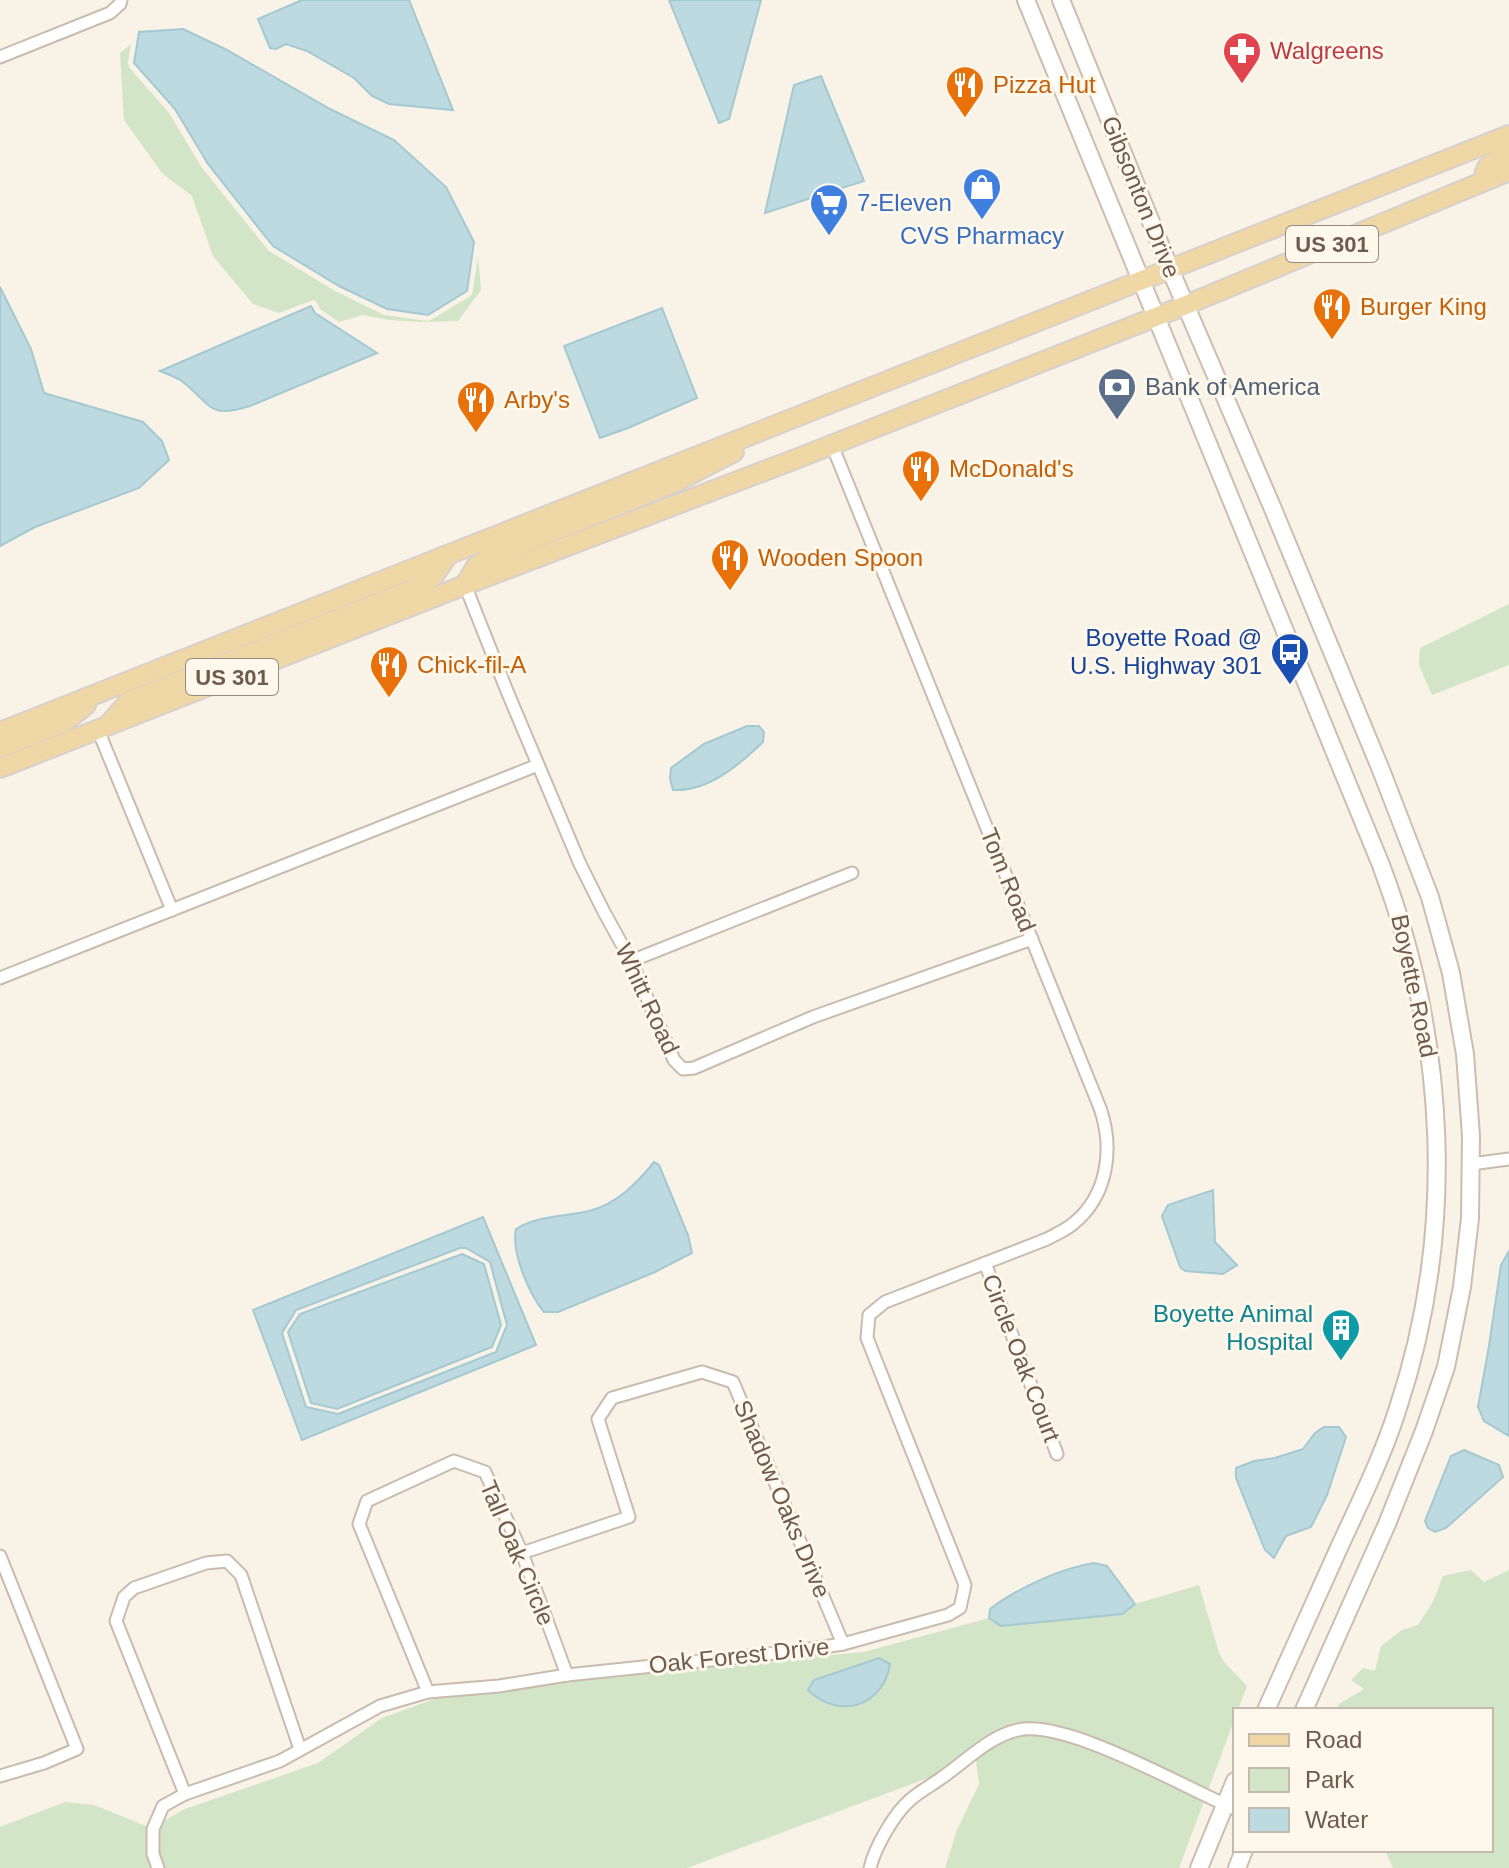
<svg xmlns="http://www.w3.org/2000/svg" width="1509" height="1868" font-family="Helvetica,sans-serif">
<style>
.green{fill:#d2e5c6;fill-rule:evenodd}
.water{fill:#bddae1;stroke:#a4c9d1;stroke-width:2;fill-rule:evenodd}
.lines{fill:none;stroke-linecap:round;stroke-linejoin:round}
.street-casing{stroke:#c9bbae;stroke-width:15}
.secondary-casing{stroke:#cebdae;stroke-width:20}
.primary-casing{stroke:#d7d1cd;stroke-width:22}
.street{stroke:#fff;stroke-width:11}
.secondary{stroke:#fff;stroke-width:16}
.primary{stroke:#f0d7a6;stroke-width:18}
.labels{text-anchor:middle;stroke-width:6;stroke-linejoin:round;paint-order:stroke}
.shield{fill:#fdf7ec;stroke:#9a8a7d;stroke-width:2}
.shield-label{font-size:22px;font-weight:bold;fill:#6f5b4e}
.health-label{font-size:24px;fill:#be3a42;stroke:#fdf7ec;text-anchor:start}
.food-label{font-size:24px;fill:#c56008;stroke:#fdf7ec;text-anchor:start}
.street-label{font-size:24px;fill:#6f5b4e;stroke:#fdf7ec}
.shop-label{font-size:24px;fill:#366cbe;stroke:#fdf7ec;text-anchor:start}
.service-label{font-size:24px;fill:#4e5e75;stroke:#fdf7ec;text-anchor:start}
.transit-label{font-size:24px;fill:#164399;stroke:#fdf7ec;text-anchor:end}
.culture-label{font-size:24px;fill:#0d838f;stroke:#fdf7ec;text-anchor:end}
</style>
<rect width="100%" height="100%" fill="#f9f2e6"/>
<g class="green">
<path d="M131,44L128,62L129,67L169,113L202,168L269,251L335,291L384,315L427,321L431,320L472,295L478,257L481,290L458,321L422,322L389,320L363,315L339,322L320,309L316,301L313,300L279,313L253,304L213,256L192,196L162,173L124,120L120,53Z"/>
<path d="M1509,604V665L1432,695L1419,665L1420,648Z"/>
<path d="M1471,1570L1484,1582L1509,1570V1868H1393L1385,1850H1491V1710H1336L1339,1704L1364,1689L1351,1680L1363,1668L1375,1671L1381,1646L1402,1630L1418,1625L1433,1602L1443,1576Z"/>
<path d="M1199,1585L1219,1653L1225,1663L1247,1686L1238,1710H1235V1718L1179,1868H945L957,1830L979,1784L976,1760L687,1868H0V1827L65,1802L94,1805L151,1828L185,1809L318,1763L382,1718L459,1690L864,1652L989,1618L1001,1626L1122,1614L1135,1604ZM890,1664C883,1706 839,1720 808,1690Z"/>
</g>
<g class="water">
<path d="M302,0H409L453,110L389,104L372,96L354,78L307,51L286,44L276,49L270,48L258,19Z"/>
<path d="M669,0H761L729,119L719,123Z"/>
<path d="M183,29L227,50L330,109L394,140L446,187L474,242L467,291L428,315L387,309L339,286L273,246L208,164L175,109L134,63L139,32Z"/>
<path d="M821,76L864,181L765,213L794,85Z"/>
<path d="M0,287L31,349L44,393L143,422L162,441L169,460L139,488L35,527L0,546Z"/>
<path d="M311,306L315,313L377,353L250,406C208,419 212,405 183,382C176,377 167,374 160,371Z"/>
<path d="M662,308L697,398L628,428L600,438L564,346Z"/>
<path d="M747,726H759L764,732L763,742C739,765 708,792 673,790L670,779L671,768L704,744Z"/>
<path d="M654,1162L659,1165L688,1235L692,1253L655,1272L558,1312H544C529,1294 511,1252 516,1229C538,1215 565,1217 589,1211C617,1204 637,1183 654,1162Z"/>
<path d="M1213,1190L1215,1242L1237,1265L1223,1274L1185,1271L1180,1267L1162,1216L1168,1205Z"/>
<path d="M483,1217L536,1345L302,1440L253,1310ZM460,1248H466L490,1262L507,1325L496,1352L338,1414L306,1407L282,1333L296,1310Z"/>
<path d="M1509,1251V1436L1484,1421L1478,1407L1489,1346L1501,1265Z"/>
<path d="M462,1254L484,1264L501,1325L492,1347L337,1409L311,1403L288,1332L300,1314Z"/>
<path d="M1324,1427H1339L1346,1437L1327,1495L1311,1527L1286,1536L1274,1558L1265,1550L1236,1478V1468L1254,1461L1275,1458L1303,1449L1315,1433Z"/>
<path d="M1464,1450L1499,1465L1503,1477L1446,1528L1435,1532L1428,1528L1425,1521L1451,1456Z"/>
<path d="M1094,1563L1107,1566L1135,1604L1122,1614L1001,1626L989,1618L990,1609C1016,1589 1061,1568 1094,1563Z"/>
<path d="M879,1658L890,1664C883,1707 839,1720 808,1690L814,1680Z"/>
</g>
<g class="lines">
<defs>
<g id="street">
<path d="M0,57L110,13L120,4L121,0"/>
<path d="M465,585L507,691L580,864L604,912L631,961L674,1060L683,1069L694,1068L813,1017L1032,939"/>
<path d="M98,730L172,910"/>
<path d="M631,961L852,873"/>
<path d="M0,978L538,765"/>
<path d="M1471,1164L1509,1159"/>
<path d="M985,1263L1057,1454"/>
<path d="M522,1553L629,1517L598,1419L612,1398L702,1372L733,1382L843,1644"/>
<path d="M0,1556L77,1749L44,1763L0,1776"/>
<path d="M428,1692L359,1524L367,1501L454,1461L485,1472L522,1553L567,1675"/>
<path d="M185,1794L116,1621L124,1597L134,1588L206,1563L227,1561L241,1575L300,1749"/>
<path d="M158,1868L153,1854V1829L163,1806L185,1794L280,1761L380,1706L428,1692L499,1686L567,1675L796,1651L843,1644L948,1615L960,1608L965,1585L867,1338L869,1315L885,1302L1047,1239C1056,1234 1066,1230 1074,1223C1108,1195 1114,1148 1100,1108L832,445"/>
<path d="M870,1868C875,1847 894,1814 910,1800C919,1792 930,1786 940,1779C964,1763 989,1736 1018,1730C1067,1719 1185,1788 1235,1809"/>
</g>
<g id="secondary">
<path d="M1026,0L1381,865C1447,1040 1457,1232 1397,1411C1382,1458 1359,1504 1338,1550C1314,1603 1290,1657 1266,1710"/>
<path d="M1061,0L1170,269L1273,509L1381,770L1430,897L1451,973L1465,1054L1471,1136L1470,1218L1462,1287L1446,1367L1424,1431L1387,1524L1304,1710"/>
<path d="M1199,1868L1235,1781"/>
<path d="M1237,1868L1244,1850"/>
</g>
<g id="primary">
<path d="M1484,181C1483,164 1496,159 1509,154"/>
<path d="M465,585L476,566L491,556L672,484L734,452"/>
<path d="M109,724L129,701L410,590L433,577L448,555"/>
<path d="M0,732L1509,135"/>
<path d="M0,748L63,723L86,705"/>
<path d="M0,768L465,585L801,457L1186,305L1509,171"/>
</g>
</defs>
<use href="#street" class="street-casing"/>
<use href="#secondary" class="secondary-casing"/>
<use href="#primary" class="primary-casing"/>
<use href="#street" class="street"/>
<use href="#secondary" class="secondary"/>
<use href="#primary" class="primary"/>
</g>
<defs>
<symbol id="pharmacy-pin" viewBox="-11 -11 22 30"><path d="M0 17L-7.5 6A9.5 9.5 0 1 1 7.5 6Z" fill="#e0444e" stroke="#fdf7ec"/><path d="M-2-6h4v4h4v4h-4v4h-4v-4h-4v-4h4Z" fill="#fff"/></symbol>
<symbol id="restaurant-pin" viewBox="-11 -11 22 30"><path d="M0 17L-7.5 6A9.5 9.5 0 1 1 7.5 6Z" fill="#e8710a" stroke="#fdf7ec"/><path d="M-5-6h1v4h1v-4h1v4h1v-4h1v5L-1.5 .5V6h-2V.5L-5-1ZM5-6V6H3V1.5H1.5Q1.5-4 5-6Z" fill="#fff"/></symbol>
<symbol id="shop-pin" viewBox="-11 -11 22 30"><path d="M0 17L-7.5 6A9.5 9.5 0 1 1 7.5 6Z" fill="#3f7fe0" stroke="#fdf7ec"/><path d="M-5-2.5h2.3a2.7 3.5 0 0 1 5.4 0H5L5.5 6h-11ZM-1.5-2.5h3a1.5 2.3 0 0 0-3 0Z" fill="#fff"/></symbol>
<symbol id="supermarket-pin" viewBox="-11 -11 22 30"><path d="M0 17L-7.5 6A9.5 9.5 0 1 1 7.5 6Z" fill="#3f7fe0" stroke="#fdf7ec"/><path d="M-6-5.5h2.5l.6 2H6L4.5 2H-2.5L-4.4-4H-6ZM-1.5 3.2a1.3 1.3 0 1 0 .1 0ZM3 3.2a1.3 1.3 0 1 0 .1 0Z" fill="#fff"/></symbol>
<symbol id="bank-pin" viewBox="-11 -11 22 30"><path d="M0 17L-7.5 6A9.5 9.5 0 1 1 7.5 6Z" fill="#5c6f8a" stroke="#fdf7ec"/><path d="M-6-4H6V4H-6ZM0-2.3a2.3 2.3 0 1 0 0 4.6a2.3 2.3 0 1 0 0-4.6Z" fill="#fff"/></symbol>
<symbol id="bus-pin" viewBox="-11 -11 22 30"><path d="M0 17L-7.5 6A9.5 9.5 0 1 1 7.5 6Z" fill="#1a4fb4" stroke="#fdf7ec"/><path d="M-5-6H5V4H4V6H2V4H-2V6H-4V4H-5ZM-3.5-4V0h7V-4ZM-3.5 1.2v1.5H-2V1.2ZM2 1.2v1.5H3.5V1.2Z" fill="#fff"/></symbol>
<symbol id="building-pin" viewBox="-11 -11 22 30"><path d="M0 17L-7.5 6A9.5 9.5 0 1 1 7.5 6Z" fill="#0f9aa8" stroke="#fdf7ec"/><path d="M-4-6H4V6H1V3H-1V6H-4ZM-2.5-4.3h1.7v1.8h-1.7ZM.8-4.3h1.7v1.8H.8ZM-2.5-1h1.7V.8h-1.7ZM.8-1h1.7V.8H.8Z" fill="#fff"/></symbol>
</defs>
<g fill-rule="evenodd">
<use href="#pharmacy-pin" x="1220" y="29" width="44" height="60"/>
<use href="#restaurant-pin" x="943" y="63" width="44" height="60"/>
<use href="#shop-pin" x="960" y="165" width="44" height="60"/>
<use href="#supermarket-pin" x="807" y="181" width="44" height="60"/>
<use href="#restaurant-pin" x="1310" y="285" width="44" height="60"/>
<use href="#bank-pin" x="1095" y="365" width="44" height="60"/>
<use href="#restaurant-pin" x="454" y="378" width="44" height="60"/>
<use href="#restaurant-pin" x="899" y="447" width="44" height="60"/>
<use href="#restaurant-pin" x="708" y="536" width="44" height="60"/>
<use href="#bus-pin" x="1268" y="630" width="44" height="60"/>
<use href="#restaurant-pin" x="367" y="643" width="44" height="60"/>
<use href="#building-pin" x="1319" y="1306" width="44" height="60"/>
</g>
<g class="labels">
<g class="shield">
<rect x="1286" y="226" width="92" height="36" rx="6"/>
<rect x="186" y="659" width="92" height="36" rx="6"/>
</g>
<g class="shield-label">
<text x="1332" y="252">US 301</text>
<text x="232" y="685">US 301</text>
</g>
<g class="health-label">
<text x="1270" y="59">Walgreens</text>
</g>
<g class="food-label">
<text x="993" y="93">Pizza Hut</text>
<text x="1360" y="315">Burger King</text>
<text x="504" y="408">Arby's</text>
<text x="949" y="477">McDonald's</text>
<text x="758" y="566">Wooden Spoon</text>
<text x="417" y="673">Chick-fil-A</text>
</g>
<g class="street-label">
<text transform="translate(1141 197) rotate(68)" y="8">Gibsonton Drive</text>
<text transform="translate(1008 880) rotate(68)" y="8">Tom Road</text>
<text transform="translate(1414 986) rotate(78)" y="8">Boyette Road</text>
<text transform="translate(647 999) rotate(65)" y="8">Whitt Road</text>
<text transform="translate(1021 1358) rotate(69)" y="8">Circle Oak Court</text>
<text transform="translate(782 1499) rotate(67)" y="8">Shadow Oaks Drive</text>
<text transform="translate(517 1553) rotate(67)" y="8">Tall Oak Circle</text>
<text transform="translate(739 1656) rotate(-6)" y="8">Oak Forest Drive</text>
</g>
<g class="shop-label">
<text x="857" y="211">7-Eleven</text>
<text x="982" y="244" text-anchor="middle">CVS Pharmacy</text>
</g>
<g class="service-label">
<text x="1145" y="395">Bank of America</text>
</g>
<g class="transit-label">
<text x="1262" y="646">Boyette Road @<tspan x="1262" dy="28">U.S. Highway 301</tspan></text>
</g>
<g class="culture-label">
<text x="1313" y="1322">Boyette Animal<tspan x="1313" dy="28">Hospital</tspan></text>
</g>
</g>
<rect x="1233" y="1708" width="260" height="144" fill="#fdf7ec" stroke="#c4b9ad" stroke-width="2"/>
<rect x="1249" y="1734" width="40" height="12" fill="#f0d7a6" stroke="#c4b9ad" stroke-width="2"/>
<text x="1305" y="1748" font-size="24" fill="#6f5b4e">Road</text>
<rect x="1249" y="1768" width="40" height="24" fill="#d2e5c6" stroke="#c4b9ad" stroke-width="2"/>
<text x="1305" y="1788" font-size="24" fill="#6f5b4e">Park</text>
<rect x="1249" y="1808" width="40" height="24" fill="#bddae1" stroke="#c4b9ad" stroke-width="2"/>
<text x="1305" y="1828" font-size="24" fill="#6f5b4e">Water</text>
</svg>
